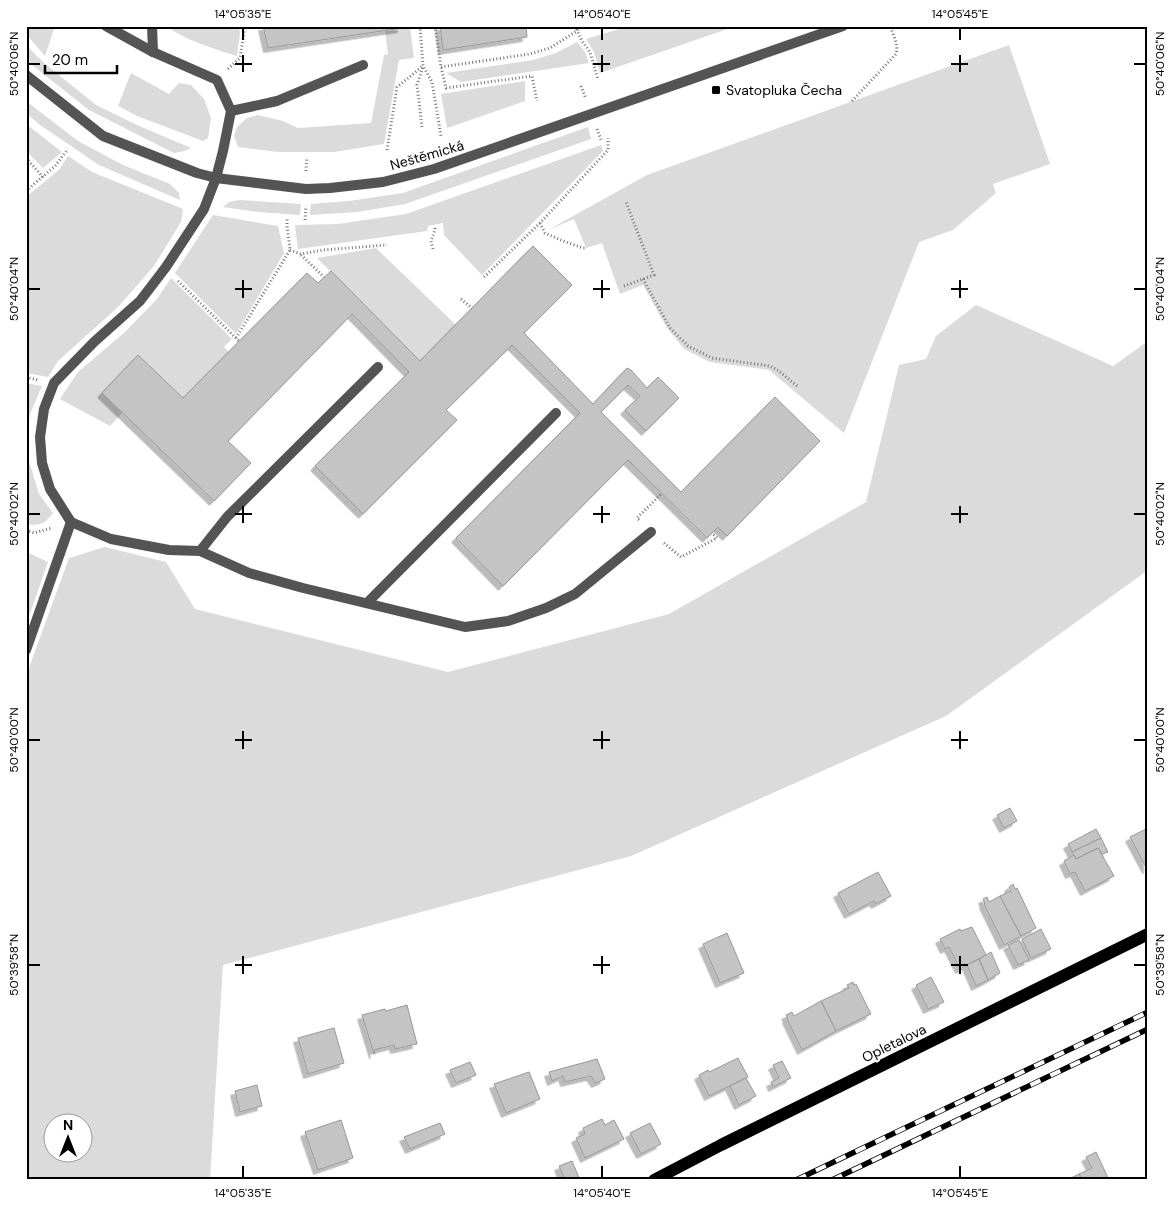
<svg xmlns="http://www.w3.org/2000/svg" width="1174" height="1206" font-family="'DM Sans',sans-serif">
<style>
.green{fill:#dbdbdb;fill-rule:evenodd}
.building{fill:#c4c4c4;stroke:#989898;filter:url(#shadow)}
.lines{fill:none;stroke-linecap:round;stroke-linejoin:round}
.path{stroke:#767676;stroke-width:3;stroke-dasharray:1 2.5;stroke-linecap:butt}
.lane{stroke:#545454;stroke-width:10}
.street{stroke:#545454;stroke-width:10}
.primary{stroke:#000;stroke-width:12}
.rail-casing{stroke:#000;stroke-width:5.5}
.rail{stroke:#fff;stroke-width:4;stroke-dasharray:11;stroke-linecap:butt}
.ticks{fill:none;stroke:#000;stroke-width:2}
.poi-dot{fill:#000;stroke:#fff;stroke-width:2}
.labels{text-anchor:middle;stroke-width:4;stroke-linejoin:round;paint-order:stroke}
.poi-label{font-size:14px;fill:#000;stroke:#fff;text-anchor:start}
.street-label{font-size:14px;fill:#000;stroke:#fff}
.neatline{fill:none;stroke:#000;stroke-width:2}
.ticks-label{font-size:12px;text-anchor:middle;fill:#000}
</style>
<defs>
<filter id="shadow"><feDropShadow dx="-4.5" dy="4.5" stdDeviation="0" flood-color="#0004"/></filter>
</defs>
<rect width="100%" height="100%" fill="#fff"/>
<g class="green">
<path d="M26,26H55L45,56L26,34Z"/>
<path d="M168,26H239L240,33L237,56C221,51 178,38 168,26Z"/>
<path d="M402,26H410L414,58L399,60L384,144L334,152H278L238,147L234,136L237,127L247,118L258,115L283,121L298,128L371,123L384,55L388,54L385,31L402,28Z"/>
<path d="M629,26H736L600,73L594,52L586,39Z"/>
<path d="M577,42L585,52L589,63L461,82L446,73L533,60L556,53Z"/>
<path d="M26,45L44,63L96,105L137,125L191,148L185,151L174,153L89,110L32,65L26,59Z"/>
<path d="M1009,45L1050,164L993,184L996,193L953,230L919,242L844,433L769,370L710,362L684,349L667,328L643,285L620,294L602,243L586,248L574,219L548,230L647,175Z"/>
<path d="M131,73L169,94L179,83L191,85L204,99L211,118L208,138L203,141L137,116L118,106Z"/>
<path d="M525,81V101L447,128L441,94Z"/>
<path d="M26,101L78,141L123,165L170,184L179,193L180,200L99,165L40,125L26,113Z"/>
<path d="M30,127L62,152L43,168L26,151V128Z"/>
<path d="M588,127L591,139L405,204L357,212L310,215L311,204L349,201L403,193Z"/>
<path d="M601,145L603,151L482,275L444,235L443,223L428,226L427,231L298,249L295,225L338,224L406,214Z"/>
<path d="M68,156L92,172L183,209L181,222L154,266L118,307L58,361L48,377L26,373V197L60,169Z"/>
<path d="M240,200L301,204L300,215L258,212L223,207L229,202Z"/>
<path d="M213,215L278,226L284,253L236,334L175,273Z"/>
<path d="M376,248L456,325L420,361L317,258Z"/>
<path d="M171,278L232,339L224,347L229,352L183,398L122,413L110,426L60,399L78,372L125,332L157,299Z"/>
<path d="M976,305L1113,366L1148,341V570L946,716L631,856L223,965L210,1180H26V676L69,558L105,547L166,562L195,609L448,672L669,614L866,502L899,365L926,359L936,336ZM52,1124H82V1154H52Z"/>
<path d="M26,383L42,386L30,414L27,436L29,461L39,494L53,513C45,524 40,526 26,524Z"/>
<path d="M26,552L48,562L26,625Z"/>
</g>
<g class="building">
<path d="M263,26H402V28L268,48Z"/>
<path d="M440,26H526L527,37L443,50Z"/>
<path d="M533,246L572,285L524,333L593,404L627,368L631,370L647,388L658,377L679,398L646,431L625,410L640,396L628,385L601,412L681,492L775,397L820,441L727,536L718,527L707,538L628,460L503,586L456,538L580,413L512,345L446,410L457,420L363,514L315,466L409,372L352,314L228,441L251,463L214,501L102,393L138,355L183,398L307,273L318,283L331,271L420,361Z"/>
<path d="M1010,808L1017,821L1004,828L997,815Z"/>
<path d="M1148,828V869H1147L1130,837Z"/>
<path d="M1096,829L1101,838L1072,852L1068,844Z"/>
<path d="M1101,838L1108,852L1102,854L1098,848L1076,859L1072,852Z"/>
<path d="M1098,848L1114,876L1085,891L1075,872L1070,874L1064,861L1074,855L1076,859Z"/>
<path d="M878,872L891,896L876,904L874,901L849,914L838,893Z"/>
<path d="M1013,884L1015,889L1017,888L1036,928L1021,936L1000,896L1011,891L1009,887Z"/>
<path d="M1000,896L1021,936L1004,945L984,904H985L983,899L987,897L989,902Z"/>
<path d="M972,927L986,955L960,969L949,947L945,949L940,939L960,929L961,931Z"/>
<path d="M1041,929L1051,949L1031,958L1022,939Z"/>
<path d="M727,933L744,973L720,983L703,944Z"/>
<path d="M1019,940L1029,960L1018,965L1008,945Z"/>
<path d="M991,952L1000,973L988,980L979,959Z"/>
<path d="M979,959L988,980L976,986L967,965Z"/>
<path d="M931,977L944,1002L928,1009L916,985Z"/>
<path d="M853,982L854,985L856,984L871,1014L836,1031L821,1001L849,988L847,985Z"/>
<path d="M821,1001L836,1031L802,1050L787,1019L788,1018L786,1015L792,1012L794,1016Z"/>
<path d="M407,1005L417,1044L395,1049L394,1045L374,1050L375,1054H374L362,1015L385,1009L386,1011Z"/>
<path d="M334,1028L344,1063L308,1074L298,1038Z"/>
<path d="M738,1058L748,1077L709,1096L699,1075L708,1070L709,1072Z"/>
<path d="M597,1059L605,1079L596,1083L591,1076L565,1082L563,1076L552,1081L549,1072Z"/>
<path d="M782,1061L791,1078L773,1087L771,1082L779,1078L773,1065Z"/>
<path d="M470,1062L476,1075L456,1083L450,1070Z"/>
<path d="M529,1072L540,1099L506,1113L494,1084Z"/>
<path d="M746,1078L756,1096L739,1105L730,1086Z"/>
<path d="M257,1085L262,1106L240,1112L235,1091Z"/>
<path d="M602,1119L605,1125L614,1120L624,1139L585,1158L576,1138L585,1134L583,1128Z"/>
<path d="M341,1120L353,1158L318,1170L305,1132Z"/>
<path d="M440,1123L445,1134L410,1149L404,1137Z"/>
<path d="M650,1123L661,1144L641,1154L630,1133Z"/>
<path d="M1096,1152L1109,1180H1082L1079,1174L1092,1168L1086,1157Z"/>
<path d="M572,1161L580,1180H565L559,1166Z"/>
<path d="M1079,1174L1082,1180H1067Z"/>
</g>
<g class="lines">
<g class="path">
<path d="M420,26L423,66L432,82L441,136"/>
<path d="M435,26L441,67L446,88L532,76L537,101"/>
<path d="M575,26L582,41L590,52L598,80"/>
<path d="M441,67L530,54L550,48L577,31L579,26"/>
<path d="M228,69L240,58L244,33L243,26"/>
<path d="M581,86L586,99"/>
<path d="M852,101L896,54C899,45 893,35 890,26"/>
<path d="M422,127L417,85L423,67"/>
<path d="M597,129L601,140"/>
<path d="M387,150L397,87L423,66"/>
<path d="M26,158L43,177"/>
<path d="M306,171L307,157"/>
<path d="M26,191L55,166L68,149"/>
<path d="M305,220L306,206"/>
<path d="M540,223L545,233L563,241L583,248H586"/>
<path d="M433,249L431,241L435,230V226"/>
<path d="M290,250L301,254L323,250L387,245"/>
<path d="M301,255L324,277"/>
<path d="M484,277L540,223L608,150V138"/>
<path d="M643,279L670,328L688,346L712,358L770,366L779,371L797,386"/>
<path d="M178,281L239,341"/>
<path d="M624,286L654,275L626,202"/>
<path d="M461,299L472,308"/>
<path d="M236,338L290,250L287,226V219"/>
<path d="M26,377L38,380"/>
<path d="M639,520L637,518L662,493"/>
<path d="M26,530L34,533L52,528"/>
<path d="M664,543L681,557L717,538L712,533"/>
</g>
<g class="lane">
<path d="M106,26L153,52L217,80L231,111L223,151L216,178L204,209L166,267L140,301L94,342L54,383L44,409L40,437L42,463L50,489L71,522L111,539L169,550L200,551L249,573L303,588L465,627L508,621L546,608L575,594L651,532"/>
<path d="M152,26L153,52"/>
<path d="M231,111L277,101L363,65"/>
<path d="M200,551L227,517L378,367"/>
<path d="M367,603L556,413"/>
<path d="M26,650L71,522"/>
</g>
<path class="street" d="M26,75L103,136L197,173L216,178L306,189L330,188L383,182L434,169L843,26"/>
<path class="primary" d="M654,1180L721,1145L1148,934"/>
<defs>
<g id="rail">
<path d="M796,1180L1148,1012"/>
<path d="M832,1180L1148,1029"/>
</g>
</defs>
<use href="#rail" class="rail-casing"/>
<use href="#rail" class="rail"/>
</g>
<path class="ticks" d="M243,28V40M602,28V40M960,28V40M243,55V72M602,55V72M960,55V72M28,64H40M235,64H252M593,64H610M951,64H968M1134,64H1146M243,280V298M602,280V298M960,280V298M28,289H40M235,289H252M593,289H610M951,289H968M1134,289H1146M243,506V523M602,506V523M960,506V523M28,514H40M235,514H252M593,514H610M951,514H968M1134,514H1146M243,731V749M602,731V749M960,731V749M28,740H40M235,740H252M593,740H610M951,740H968M1134,740H1146M243,956V974M602,956V974M960,956V974M28,965H40M235,965H252M593,965H610M951,965H968M1134,965H1146M243,1166V1178M602,1166V1178M960,1166V1178"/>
<rect class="poi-dot" x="711" y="85" width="10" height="10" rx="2.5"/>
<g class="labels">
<g class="poi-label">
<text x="726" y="95">Svatopluka Čecha</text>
</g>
<g class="street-label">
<text transform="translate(427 155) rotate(-16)" y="5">Neštěmická</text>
<text transform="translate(894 1043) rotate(-26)" y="5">Opletalova</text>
</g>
</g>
<rect width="1174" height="1206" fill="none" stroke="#ffffff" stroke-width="55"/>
<g transform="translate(68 1138)"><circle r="24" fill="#ffffff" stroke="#999999"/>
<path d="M0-4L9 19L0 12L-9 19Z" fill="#000000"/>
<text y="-8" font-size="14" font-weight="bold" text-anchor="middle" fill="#000000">N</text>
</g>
<path d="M45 65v8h72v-8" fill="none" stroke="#000000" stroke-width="2.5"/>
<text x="52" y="65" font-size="15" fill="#000000" stroke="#ffffff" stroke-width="4" paint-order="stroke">20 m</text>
<rect x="28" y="28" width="1118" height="1150" class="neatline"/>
<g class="ticks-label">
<text x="243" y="18">14°05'35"E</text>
<text x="602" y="18">14°05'40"E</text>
<text x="960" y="18">14°05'45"E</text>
<text transform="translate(14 64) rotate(-90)" y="4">50°40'06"N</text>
<text transform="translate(1160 64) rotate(-90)" y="4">50°40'06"N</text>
<text transform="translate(14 289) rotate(-90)" y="4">50°40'04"N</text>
<text transform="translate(1160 289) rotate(-90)" y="4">50°40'04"N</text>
<text transform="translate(14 514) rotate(-90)" y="4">50°40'02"N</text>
<text transform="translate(1160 514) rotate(-90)" y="4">50°40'02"N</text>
<text transform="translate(14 740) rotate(-90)" y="4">50°40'00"N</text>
<text transform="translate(1160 740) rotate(-90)" y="4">50°40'00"N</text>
<text transform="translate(14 965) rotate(-90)" y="4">50°39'58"N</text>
<text transform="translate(1160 965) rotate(-90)" y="4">50°39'58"N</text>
<text x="243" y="1197">14°05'35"E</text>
<text x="602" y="1197">14°05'40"E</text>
<text x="960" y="1197">14°05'45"E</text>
</g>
</svg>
